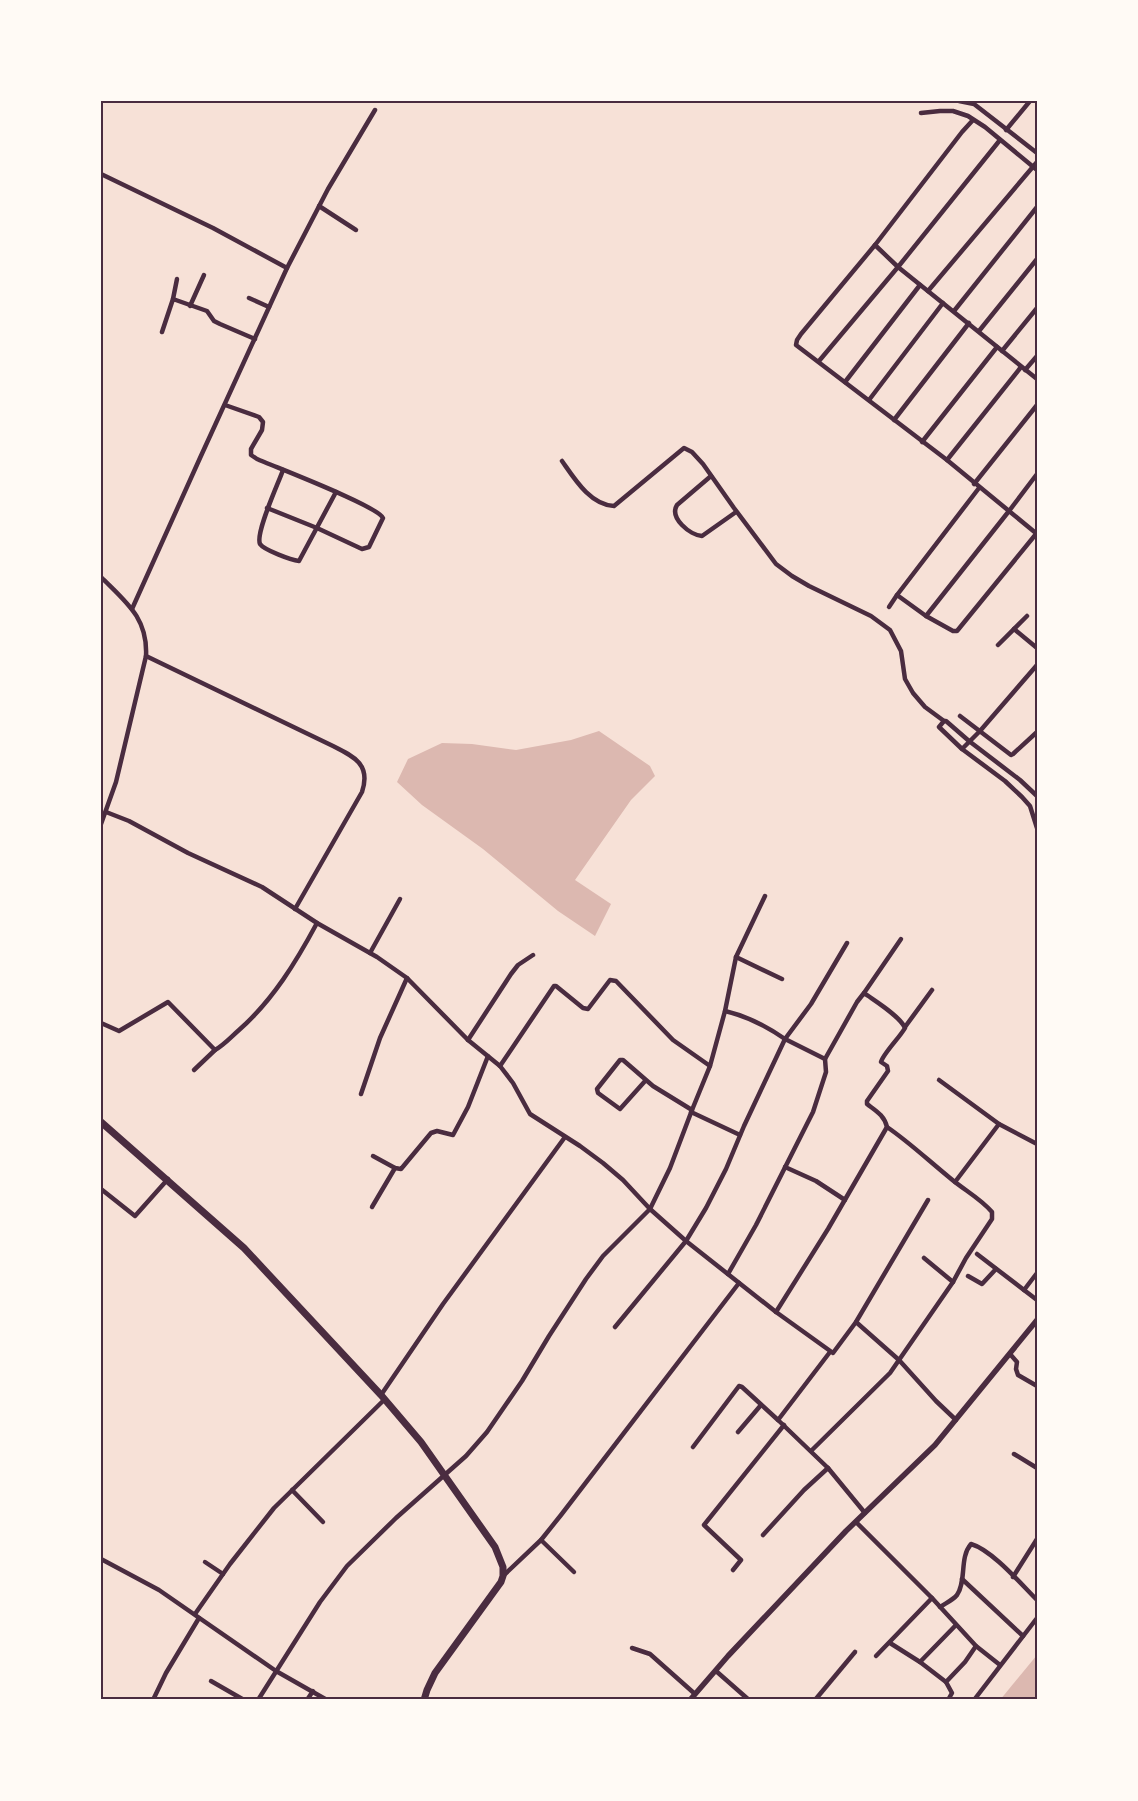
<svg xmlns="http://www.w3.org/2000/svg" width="1138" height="1801" font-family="Commissioner,sans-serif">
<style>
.water{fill:#dcb8b0}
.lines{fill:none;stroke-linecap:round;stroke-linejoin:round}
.minor{stroke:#4a2c40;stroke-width:4.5}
.secondary{stroke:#4a2c40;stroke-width:5.5}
.trunk{stroke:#4a2c40;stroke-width:7}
.neatline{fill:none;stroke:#4a2c40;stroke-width:2}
</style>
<rect width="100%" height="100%" fill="#f7e1d7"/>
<g class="water">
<path d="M599,731L650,766L655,776L631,800L575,880L611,904L595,936L558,911L483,849L422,805L397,782L408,759L442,743L472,744L516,750L571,740Z"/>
<path d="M1037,1655V1700H1000Z"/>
</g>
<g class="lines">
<g class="minor">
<path d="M959,101L974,104L1037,153"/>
<path d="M921,113L940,111H953L968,116L985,127L1037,170"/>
<path d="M973,120L962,132L875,245L801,334L797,340L796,345L947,460L1009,511L926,616L953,631H957L1036,534"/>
<path d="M1006,130L1030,101"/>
<path d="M101,174L213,228L287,268"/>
<path d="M319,206L356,230"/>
<path d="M875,245L898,267L1037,379"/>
<path d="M928,291L1037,162"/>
<path d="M249,298L269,307"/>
<path d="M173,299L177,279"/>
<path d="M190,306L204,275"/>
<path d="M954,311L1037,207"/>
<path d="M979,331L1037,259"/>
<path d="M162,332L173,299L207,311L214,321L220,324L255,339"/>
<path d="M1002,351L1037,308"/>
<path d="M819,361L898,267L1000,140"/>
<path d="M1025,370L1037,356"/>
<path d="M845,382L920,285"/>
<path d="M869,400L943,303"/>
<path d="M225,405L259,417L263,422L262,430L251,449V455L257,459C275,467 378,506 383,518L369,547L362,549L317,528L267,508"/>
<path d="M894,420L969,323"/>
<path d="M922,442L997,347"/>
<path d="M947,460L1021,367"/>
<path d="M562,461C574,478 590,505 614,506L684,448L692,452L703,464L734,508L776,564L792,576L809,586L871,616L890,630L901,651L905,679L913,693L925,707L944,721"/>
<path d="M283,470C279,482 255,533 260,544C264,550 291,560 299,561L336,492"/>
<path d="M1037,474L1009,511L1037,534"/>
<path d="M711,476L677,505C669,518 690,535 702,536L736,512"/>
<path d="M974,484L1037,405"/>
<path d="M101,577C126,602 148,618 146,656L116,782L101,824"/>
<path d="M889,607L897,595"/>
<path d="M132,609L200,458L287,268L328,189L375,110"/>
<path d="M926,616L897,595L979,488"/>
<path d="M1014,629L1037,648"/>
<path d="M998,645L1027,616"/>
<path d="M146,656L333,746C355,757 371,765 362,792L295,909"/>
<path d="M960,716L1011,755L1013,754L1037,732"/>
<path d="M962,749L980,731L1037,665"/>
<path d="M1037,796L1020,780L969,741L946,721H944L939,727L962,749L1005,781L1022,797L1030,806L1037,828"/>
<path d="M106,812L129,821L188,853L262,887L317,923L377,957L407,978L468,1040L500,1066L513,1083L530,1114L580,1146L603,1163L623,1180L650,1209L686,1241L776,1312L833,1353L856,1322L928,1200"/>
<path d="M370,953L400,899"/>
<path d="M736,957L782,979"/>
<path d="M864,993L901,939"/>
<path d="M101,1023L119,1031L168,1002L215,1050C224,1045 231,1037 239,1030C273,1000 296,962 317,923"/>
<path d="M905,1027L932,990"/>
<path d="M468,1040L511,974L518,965L533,955"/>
<path d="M825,1059L785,1039L811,1004L847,943"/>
<path d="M500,1066L554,986H556L583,1008L588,1009L610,980L616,981L673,1040L710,1066L725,1011L736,957L765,896"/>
<path d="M194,1070L215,1050"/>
<path d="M646,1080L620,1109L598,1093L597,1089L620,1060H623L653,1086L692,1110L710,1066"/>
<path d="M939,1080L999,1124L955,1182"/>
<path d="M361,1094L380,1038L407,978"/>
<path d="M691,1112L740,1135"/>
<path d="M999,1124L1037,1144"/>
<path d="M373,1156L395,1168L401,1169L431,1133L437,1131L453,1135L468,1107L488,1056"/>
<path d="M785,1167L816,1181L845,1200"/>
<path d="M101,1189L135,1216L168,1179"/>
<path d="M372,1207L395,1168"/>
<path d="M977,1254L1037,1300"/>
<path d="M924,1258L953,1282"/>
<path d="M728,1274L756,1225L813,1112L826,1072L825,1059L857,1002L864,993C875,1001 900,1016 905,1028C900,1037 883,1054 881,1062L887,1066L888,1071L867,1101V1104C876,1111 884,1115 887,1127L828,1229L776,1312"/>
<path d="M968,1276L982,1284L996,1269"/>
<path d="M1024,1290L1037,1273"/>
<path d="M856,1322L899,1360L936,1401L956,1420"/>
<path d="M615,1327L686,1241L706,1208L726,1169L744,1126L785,1039C768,1027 746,1016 725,1011"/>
<path d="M830,1352L778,1420L828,1468L865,1513"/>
<path d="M1010,1354L1017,1362L1016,1369L1018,1375L1037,1386"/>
<path d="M381,1395L443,1304L565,1137"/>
<path d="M738,1432L761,1405"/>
<path d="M693,1447L739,1386L742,1387L778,1420"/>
<path d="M811,1451L890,1373L953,1282L966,1258L992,1219V1212C980,1198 964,1190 950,1178C929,1161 909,1142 887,1127"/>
<path d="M1014,1454L1037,1468"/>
<path d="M292,1490L323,1522"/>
<path d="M856,1522L932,1598L976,1646L1000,1665"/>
<path d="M763,1535L804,1490L828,1468"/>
<path d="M541,1540L574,1572"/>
<path d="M101,1559L159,1590L276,1671L327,1700"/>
<path d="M205,1562L223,1574"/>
<path d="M733,1570L741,1560L704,1525L784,1425"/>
<path d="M503,1576L541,1540L561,1515L739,1283"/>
<path d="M1013,1577L1037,1539"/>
<path d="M962,1579L1023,1636"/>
<path d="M940,1607C946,1603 953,1600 957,1595C967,1580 959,1558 971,1544C992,1550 1021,1584 1037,1600"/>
<path d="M195,1614L230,1564L274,1508L385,1399"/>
<path d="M890,1643L920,1662"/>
<path d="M632,1648L650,1654L695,1694"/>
<path d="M876,1656L932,1598"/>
<path d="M716,1671L749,1700"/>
<path d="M211,1681L244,1700"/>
<path d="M946,1682L920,1662L956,1625"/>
<path d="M153,1700L166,1673L199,1618"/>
<path d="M258,1700L320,1602L347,1566L396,1518L466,1456L487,1432L522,1381L549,1336L586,1279L603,1256L650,1209L670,1168L692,1110"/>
<path d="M307,1700L313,1691"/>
<path d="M815,1700L855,1652"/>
<path d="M948,1700L952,1693L946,1682L965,1662L976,1646"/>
<path d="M974,1700L1037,1618"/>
</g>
<path class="secondary" d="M690,1700L728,1656L846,1531L935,1445L1037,1320"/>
<path class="trunk" d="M101,1122L244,1248L381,1395L421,1442L495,1547L503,1567V1576L501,1582L435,1673L427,1690L424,1700"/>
</g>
<rect width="1138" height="1801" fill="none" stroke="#fffaf5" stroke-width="205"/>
<rect x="102" y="102" width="934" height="1596" class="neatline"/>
</svg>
